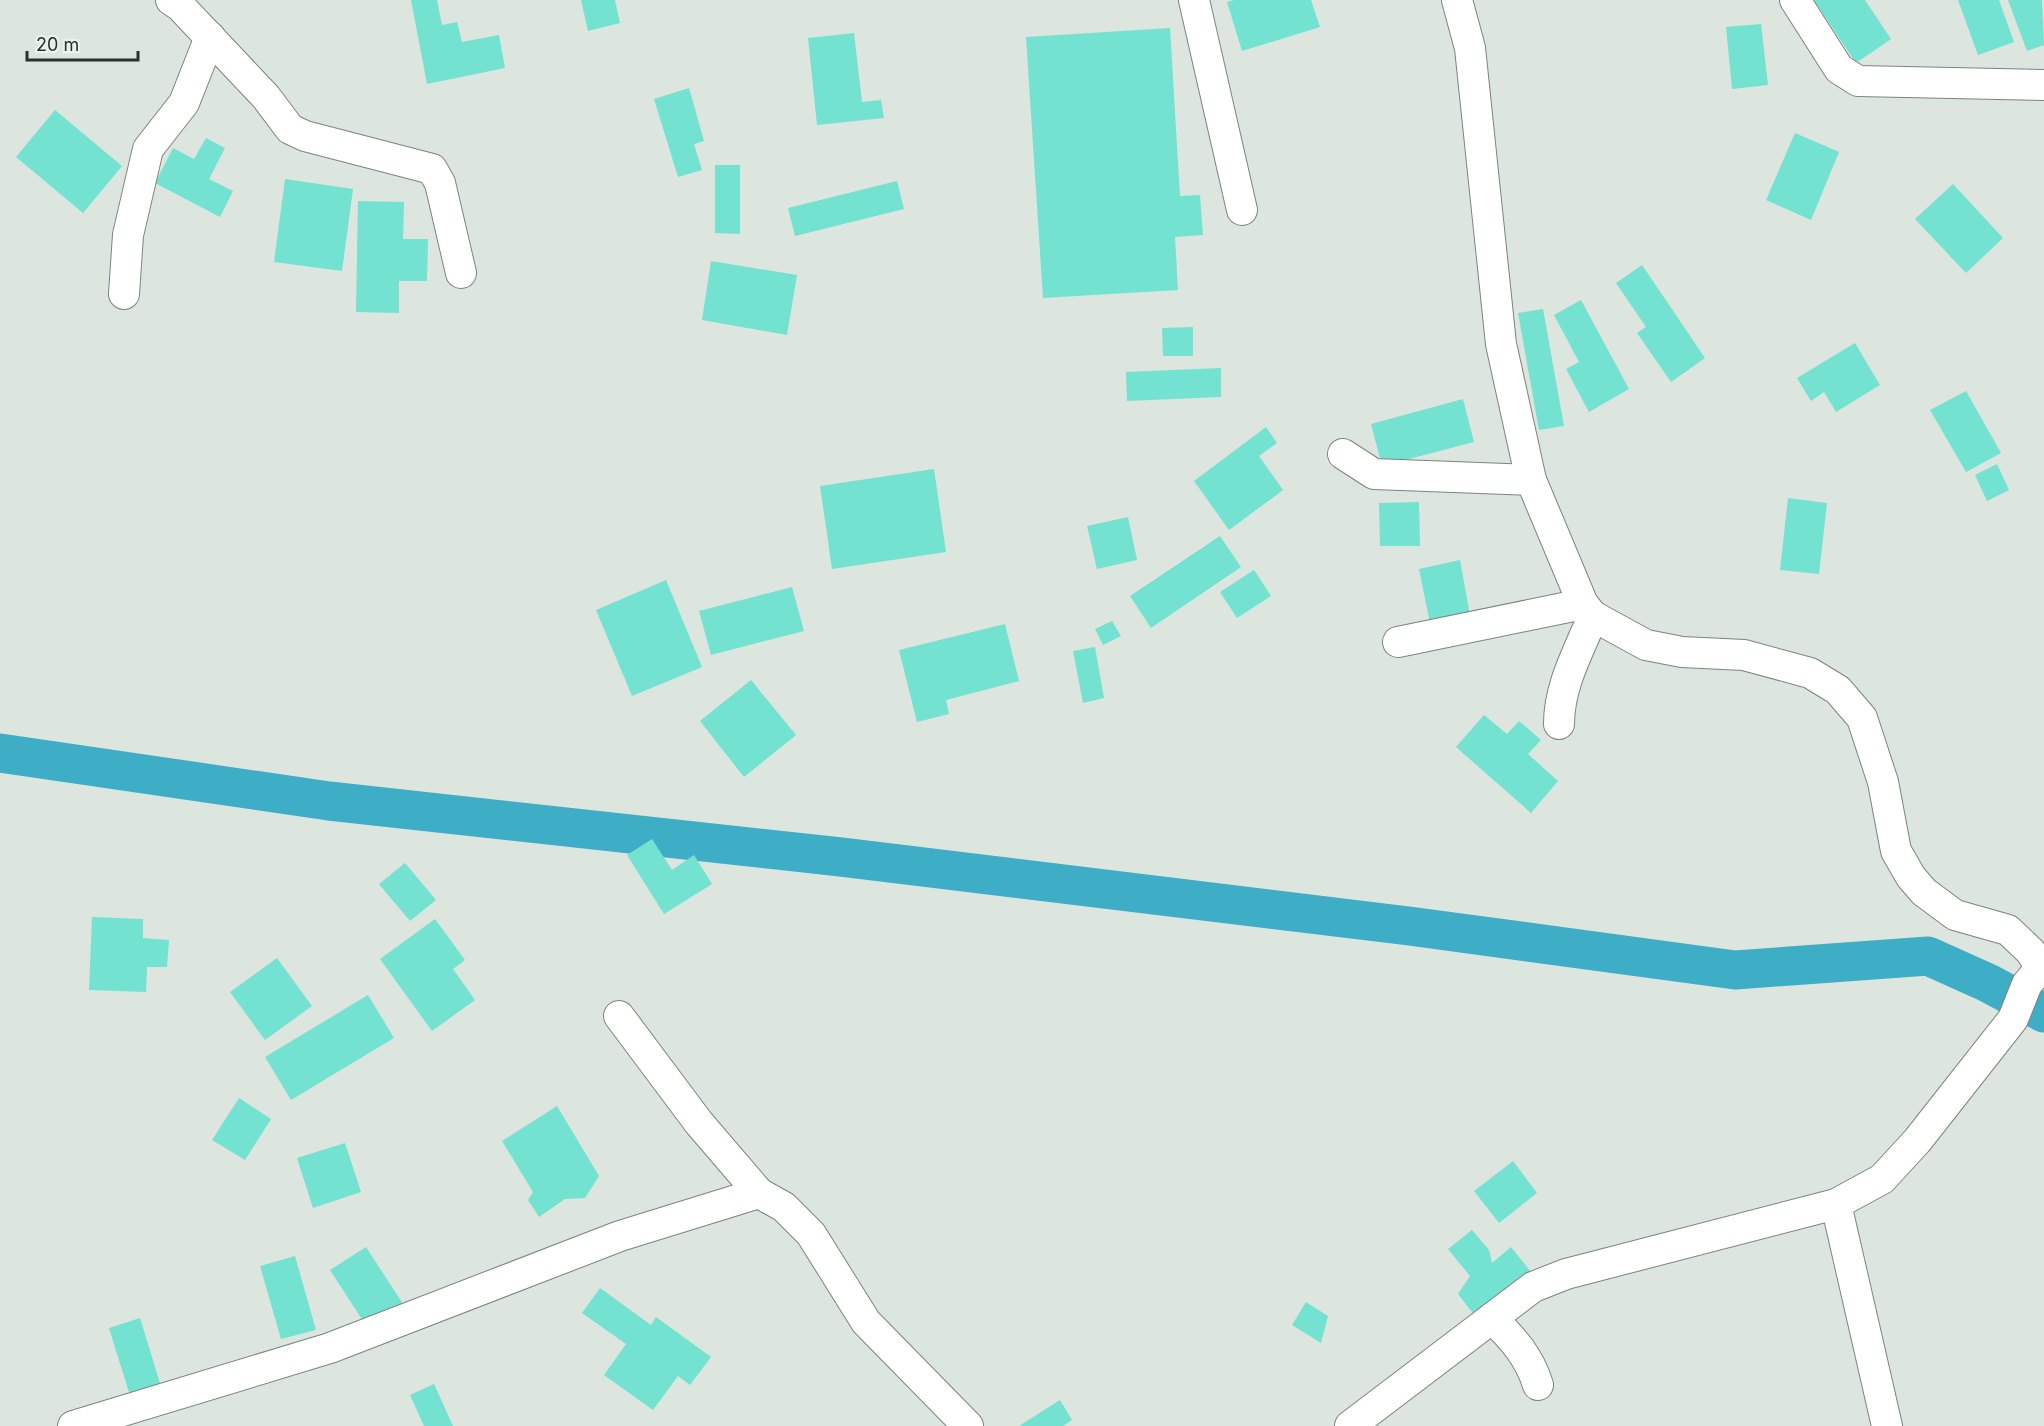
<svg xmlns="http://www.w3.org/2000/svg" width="2044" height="1426" font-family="Inter,sans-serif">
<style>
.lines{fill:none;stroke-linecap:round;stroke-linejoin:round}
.canal{stroke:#3daec6;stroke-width:39}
.building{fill:#73e2d1}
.street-casing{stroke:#7c847e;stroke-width:32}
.street{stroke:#fff;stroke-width:30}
</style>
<rect width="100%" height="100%" fill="#dce5de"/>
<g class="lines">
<path class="canal" d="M0,753L329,801L841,857L1409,926L1735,970L1928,956L1988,983L2044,1013"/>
</g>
<g class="building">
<path d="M411,0H437L442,25L457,22L462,42L499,35L505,68L427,84Z"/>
<path d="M581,0H615L620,23L588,31Z"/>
<path d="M1234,0H1311L1320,27L1242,51L1227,2Z"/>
<path d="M1814,0H1865L1891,39L1856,63Z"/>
<path d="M1958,0H1999L2014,42L1978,55Z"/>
<path d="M2008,0H2042L2044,45L2027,51Z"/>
<path d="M1761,24L1768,85L1732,89L1726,27Z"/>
<path d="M1170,28L1180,196L1200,195L1203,235L1175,237L1178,290L1043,298L1026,37Z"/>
<path d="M854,33L862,102L881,100L884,118L817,125L808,38Z"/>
<path d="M689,88L704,141L694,144L702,170L678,177L654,99Z"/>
<path d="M55,110L122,166L83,213L16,157Z"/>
<path d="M1795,133L1839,152L1811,220L1766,200Z"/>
<path d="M206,138L225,148L209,179L233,191L220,217L155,183L173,148L194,159Z"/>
<path d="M715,165H740V234L715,233Z"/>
<path d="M285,179L353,189L342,271L274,262Z"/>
<path d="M897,181L904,209L795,236L788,208Z"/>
<path d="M1953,184L2003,238L1966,273L1915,219Z"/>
<path d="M358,201L404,202L403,239H428L427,281H399V313L356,312Z"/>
<path d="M711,261L797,275L787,335L702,320Z"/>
<path d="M1642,265L1705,358L1671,382L1637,333L1646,327L1616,283Z"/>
<path d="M1581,300L1629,389L1589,412L1566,369L1579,362L1554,315Z"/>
<path d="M1543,309L1564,426L1539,430L1518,313Z"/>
<path d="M1193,327V356H1163L1162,328Z"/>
<path d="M1855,343L1880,385L1836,412L1824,392L1811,401L1797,378Z"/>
<path d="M1221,368V397L1127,401L1126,372Z"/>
<path d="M1966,391L2001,453L1966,472L1930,410Z"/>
<path d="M1463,399L1474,442L1382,466L1371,424Z"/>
<path d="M1266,427L1277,443L1259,456L1283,490L1229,530L1194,481Z"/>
<path d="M1997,464L2009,490L1987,501L1975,475Z"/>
<path d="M934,469L946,552L832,569L820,486Z"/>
<path d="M1788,498L1827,503L1819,574L1780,570Z"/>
<path d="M1419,502L1420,546H1380L1379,503Z"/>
<path d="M1128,517L1137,560L1097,569L1087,526Z"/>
<path d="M1220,536L1241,567L1151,628L1130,596Z"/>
<path d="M1460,560L1470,615L1430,623L1419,569Z"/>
<path d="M1254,570L1271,596L1237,618L1220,592Z"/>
<path d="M666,580L702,667L632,696L596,610Z"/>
<path d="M792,587L804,631L711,655L699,611Z"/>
<path d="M1112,621L1121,636L1103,645L1095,629Z"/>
<path d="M1005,624L1019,681L946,700L949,714L917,722L899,650Z"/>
<path d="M1095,647L1104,698L1083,703L1073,651Z"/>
<path d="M751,680L796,735L744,777L700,721Z"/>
<path d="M1484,715L1507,734L1519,721L1541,740L1528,754L1558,781L1531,813L1456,747Z"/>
<path d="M652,839L672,870L694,855L712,884L664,914L627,855Z"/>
<path d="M405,863L436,900L410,921L379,884Z"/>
<path d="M92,917L143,919V938L169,940L167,967H147L146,992L89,990Z"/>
<path d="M435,919L465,960L453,969L475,1000L432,1031L380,959Z"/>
<path d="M277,958L312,1006L265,1040L230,992Z"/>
<path d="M368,995L394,1038L291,1100L265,1057Z"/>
<path d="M239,1098L271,1119L245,1160L212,1140Z"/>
<path d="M557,1106L599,1176L585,1198L565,1199L539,1217L528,1200L533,1192L502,1141Z"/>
<path d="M345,1143L361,1192L313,1208L297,1158Z"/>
<path d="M1513,1161L1537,1193L1499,1223L1474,1191Z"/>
<path d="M1472,1230L1489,1250L1492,1263L1511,1247L1535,1277L1479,1321L1458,1294L1470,1276L1448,1249Z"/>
<path d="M366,1247L405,1307L369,1330L330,1270Z"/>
<path d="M295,1256L316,1330L281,1339L260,1266Z"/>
<path d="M600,1288L651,1325L656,1317L711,1357L690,1385L678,1376L653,1410L604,1375L626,1344L582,1313Z"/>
<path d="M1306,1302L1328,1316L1321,1343L1292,1325Z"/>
<path d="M140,1318L163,1393L132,1402L109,1328Z"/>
<path d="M434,1384L453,1426H424L410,1395Z"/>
<path d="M1060,1400L1072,1420L1063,1426H1019Z"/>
</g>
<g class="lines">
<defs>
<g id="street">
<path d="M171,0L180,6L266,97L290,129L305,136L432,169L440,183L461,273"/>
<path d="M1194,0L1242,210"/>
<path d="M1457,0L1470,48L1501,344L1531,480L1583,604L1593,616L1646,645L1682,652L1744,655L1810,673L1838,690L1862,718L1883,782L1896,851L1911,877L1924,892L1955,915L2008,930L2031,952L2040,967"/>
<path d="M1795,0L1839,69L1858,81L2044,85"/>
<path d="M124,294L128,235L148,149L184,103L210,37"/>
<path d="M1343,454L1374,474L1531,480"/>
<path d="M1398,642L1583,604"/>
<path d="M1559,724C1559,685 1579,651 1593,616"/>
<path d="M619,1016L699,1123L759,1193"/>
<path d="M1836,1204L1887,1426"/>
<path d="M1492,1318C1513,1339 1529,1356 1538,1385"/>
<path d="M73,1426L330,1348L620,1236L759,1193L784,1207L811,1234L866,1322L968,1426"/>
<path d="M1350,1426L1533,1287L1566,1274L1836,1204L1882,1179L1917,1141L2013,1019L2027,984L2044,964"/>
</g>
</defs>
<use href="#street" class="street-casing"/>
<use href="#street" class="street"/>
</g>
<path d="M27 51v9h111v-9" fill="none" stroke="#2c302d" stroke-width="3"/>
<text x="36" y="51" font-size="18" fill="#2c302d" stroke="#e9f2eb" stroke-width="4.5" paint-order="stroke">20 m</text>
</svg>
